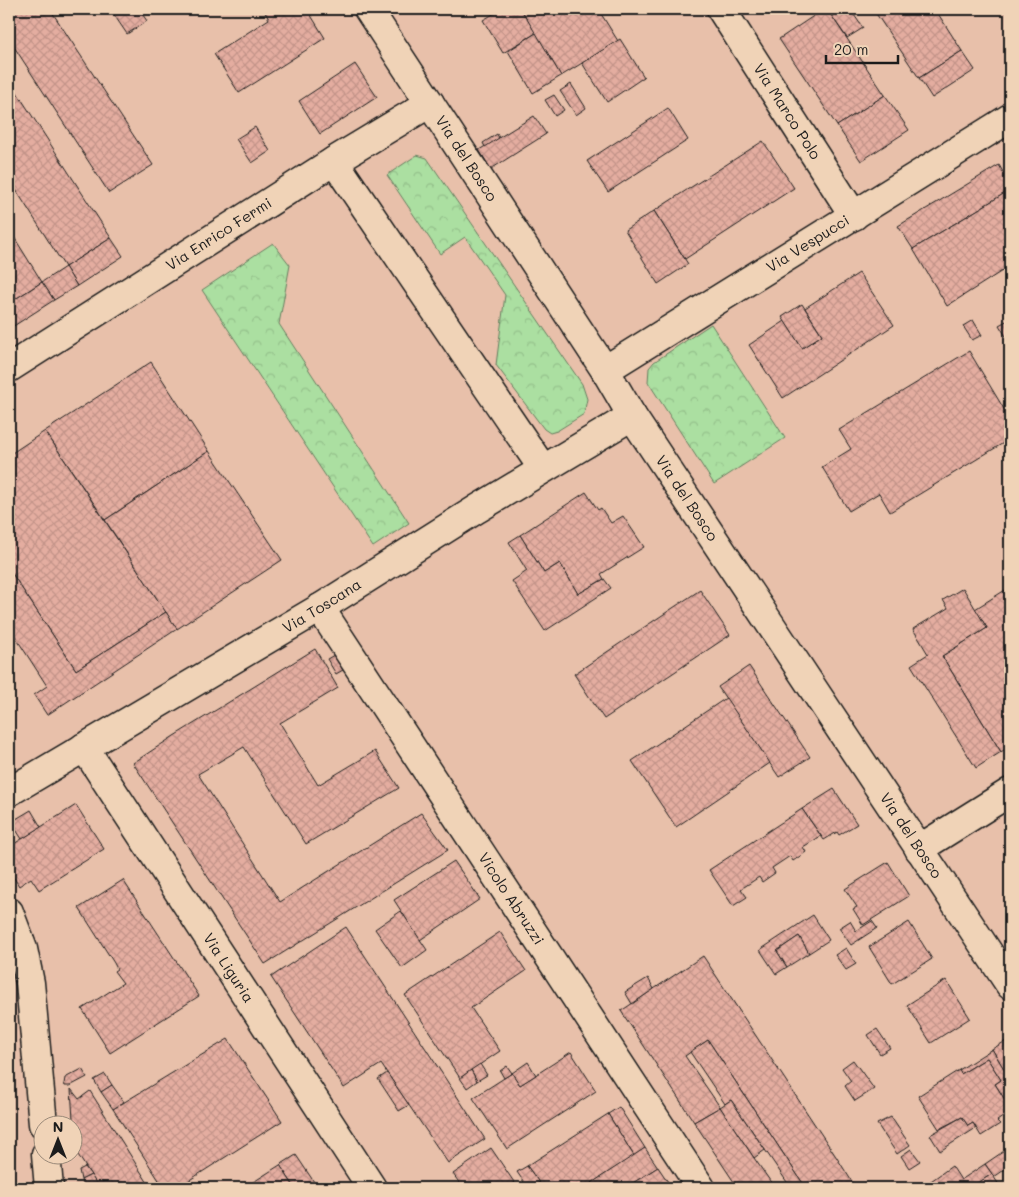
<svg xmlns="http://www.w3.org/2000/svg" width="1019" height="1197" font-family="Mali,sans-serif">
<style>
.built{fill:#e8c0aa;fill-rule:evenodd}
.park{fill:url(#park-crowns);stroke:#647e5e}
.building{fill:url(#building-cross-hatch);stroke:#1c1c1c}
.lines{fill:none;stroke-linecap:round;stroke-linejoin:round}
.minor-casing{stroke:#1c1c1c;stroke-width:31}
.minor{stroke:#f0d3b7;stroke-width:28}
.labels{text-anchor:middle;stroke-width:5;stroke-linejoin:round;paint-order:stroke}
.street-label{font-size:15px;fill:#1c1c1c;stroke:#f0d3b7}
</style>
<defs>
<pattern id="park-crowns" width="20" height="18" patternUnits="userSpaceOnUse" patternTransform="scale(1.25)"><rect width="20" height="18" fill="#abdfa1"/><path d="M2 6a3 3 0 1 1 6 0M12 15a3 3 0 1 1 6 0" fill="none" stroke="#93bf8a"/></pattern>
<pattern id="building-cross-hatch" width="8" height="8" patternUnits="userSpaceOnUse" patternTransform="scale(1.25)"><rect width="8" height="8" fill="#e4ada0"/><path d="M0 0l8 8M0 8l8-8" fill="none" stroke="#c39489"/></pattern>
</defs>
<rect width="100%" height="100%" fill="#efcdb3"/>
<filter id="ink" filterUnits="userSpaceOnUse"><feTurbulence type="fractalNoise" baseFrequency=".02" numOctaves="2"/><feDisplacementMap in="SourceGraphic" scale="10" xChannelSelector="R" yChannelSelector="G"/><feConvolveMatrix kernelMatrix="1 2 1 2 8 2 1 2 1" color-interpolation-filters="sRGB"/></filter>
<g filter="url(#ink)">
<path class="built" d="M9,9H1010V1188H9ZM42,1124H72V1154H42Z"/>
<g class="park">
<path d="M417,155L427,158L582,384L587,399L584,414L557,431L550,433L544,429L496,365L505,295L465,237L440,254L387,175Z"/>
<path d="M273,243L290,265L279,324L409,523L373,547L202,290Z"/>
<path d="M711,324L785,438L714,484L648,382L649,368L654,362Z"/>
</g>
<g class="building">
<path d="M9,9H50L153,165L109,193L9,39Z"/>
<path d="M110,9H139L147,21L127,34Z"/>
<path d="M263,9H307L325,38L239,93L214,54L269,19Z"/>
<path d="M502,9H521L536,33L503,53L483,20Z"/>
<path d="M521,9H598L618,41L561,76Z"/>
<path d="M824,9H827L885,95L837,126L779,39Z"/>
<path d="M827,9H850L863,28L847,38Z"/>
<path d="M873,9H935L962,51L919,78Z"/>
<path d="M536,33L561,76L533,93L508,51Z"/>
<path d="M620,39L644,77L607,102L582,63Z"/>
<path d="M962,51L975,70L932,98L919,78Z"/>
<path d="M355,64L377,97L320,134L299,101Z"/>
<path d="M9,80L111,238L65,267L9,179Z"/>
<path d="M571,84L586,108L576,115L560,91Z"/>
<path d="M554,95L564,110L555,116L545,100Z"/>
<path d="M885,95L909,130L861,161L837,126Z"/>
<path d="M668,108L688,140L608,192L587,161Z"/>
<path d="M534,116L546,134L491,169L479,150Z"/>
<path d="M255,127L270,151L252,163L236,139Z"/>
<path d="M497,134L499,138L485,147L483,143Z"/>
<path d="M763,141L794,188L685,259L654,211Z"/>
<path d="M999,165L1010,184V190L913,249L898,226Z"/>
<path d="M1010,190V266L947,306L913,249Z"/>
<path d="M654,211L688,264L658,284L625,230Z"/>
<path d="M9,229L42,282L9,303Z"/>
<path d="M111,238L123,256L77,286L65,267Z"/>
<path d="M65,267L77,286L54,300L42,282Z"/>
<path d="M859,273L894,325L783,398L749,345L785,321L802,348L822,335L805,308Z"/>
<path d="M42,282L54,300L9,329V303Z"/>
<path d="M802,304L822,335L802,348L782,317Z"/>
<path d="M1010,319V343L999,325Z"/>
<path d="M973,320L982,335L972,340L963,326Z"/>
<path d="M969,351L1010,419V439L890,512L879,493L849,511L822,467L851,449L839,430Z"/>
<path d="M151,362L209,451L105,520L45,431Z"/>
<path d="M45,431L166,612L76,670L9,569V455Z"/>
<path d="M209,451L282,560L177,629L105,520Z"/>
<path d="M586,492L598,510L601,508L611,523L623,516L644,547L601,574L604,579L578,594L560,563L544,573L520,535Z"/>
<path d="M520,535L544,573L560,563L578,594L604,579L611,588L545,631L512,581L527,571L509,542Z"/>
<path d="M9,569L76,670L166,612L177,629L47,715L34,695L47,686L9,627Z"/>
<path d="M1010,587V746L1001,752L942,656L987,628L975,609Z"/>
<path d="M963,588L987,628L942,656L1001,752L976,768L911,665L928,654L913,629L948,608L943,600Z"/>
<path d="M700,590L730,635L604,719L574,674Z"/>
<path d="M315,649L338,688L280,723L318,785L375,751L399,788L306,844L244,747L198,774L280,902L421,813L448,850L265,964L133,763L174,736Z"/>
<path d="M334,655L343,670L336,674L327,659Z"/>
<path d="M749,666L810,757L779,777L718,687Z"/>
<path d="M726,698L770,763L676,827L632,761Z"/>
<path d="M834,789L857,824L839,835L837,832L824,840L802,809Z"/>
<path d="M76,805L104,849L39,890L31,878L19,886L9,870V847Z"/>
<path d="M802,809L821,836L803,847L806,852L793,861L790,856L772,868L775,873L762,882L759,877L741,889L747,897L733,906L709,870Z"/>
<path d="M31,810L41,827L22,839L11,822Z"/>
<path d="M454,861L480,899L420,940L394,900Z"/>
<path d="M888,862L909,896L863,925L853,909L857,907L845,889Z"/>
<path d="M123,880L199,996L110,1053L82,1009L123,983L114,971L117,969L114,963L79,908Z"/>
<path d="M401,911L427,950L402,968L375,929Z"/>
<path d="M813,915L829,940L809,953L799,936L777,951L787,967L776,974L760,950Z"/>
<path d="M850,921L856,931L872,921L877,928L851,945L839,928Z"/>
<path d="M909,922L932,959L892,984L869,947Z"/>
<path d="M346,927L485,1139L448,1163L381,1064L344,1088L271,977Z"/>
<path d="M500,932L526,971L471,1008L500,1051L460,1078L405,995Z"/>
<path d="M799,936L809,953L787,967L777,951Z"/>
<path d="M846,948L856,964L846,970L835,955Z"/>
<path d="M703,956L837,1158L856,1188H806L708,1040L685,1056L720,1107L694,1122L621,1011Z"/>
<path d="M648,978L654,989L632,1004L625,992Z"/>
<path d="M946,980L970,1018L931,1043L907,1005Z"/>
<path d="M877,1029L890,1048L880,1054L868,1035Z"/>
<path d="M228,1039L282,1121L177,1188H164L113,1109Z"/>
<path d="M708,1040L806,1188H791L731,1100L725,1104L690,1052Z"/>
<path d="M1006,1041L1010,1048V1079L992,1049Z"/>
<path d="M992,1049L1010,1079V1108L995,1084L1001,1080L987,1058L961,1074L959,1070Z"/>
<path d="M571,1052L596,1091L507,1149L473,1098L512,1073L520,1085Z"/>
<path d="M987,1058L1001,1080L995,1084L1010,1108V1112L997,1121L1000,1124L981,1136L973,1123L968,1126L962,1117L939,1129L918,1096L959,1070L961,1074Z"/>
<path d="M853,1060L874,1089L855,1101L845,1086L851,1081L842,1068Z"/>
<path d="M528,1062L536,1075L520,1085L512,1073Z"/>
<path d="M480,1064L487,1075L477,1081L471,1070Z"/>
<path d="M507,1066L512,1073L504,1078L500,1071Z"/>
<path d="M82,1069L87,1077L70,1086H65L64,1084L65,1078Z"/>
<path d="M471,1070L477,1081L467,1088L460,1078Z"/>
<path d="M387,1073L409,1105L399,1111L378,1079Z"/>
<path d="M105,1074L112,1085L101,1092L94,1080Z"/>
<path d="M112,1085L124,1102L113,1109L101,1092Z"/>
<path d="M71,1089L79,1099L90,1091L151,1188H99L75,1150Z"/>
<path d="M731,1100L765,1150L754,1158L720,1107Z"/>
<path d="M619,1107L645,1148L634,1156L608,1114Z"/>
<path d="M720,1107L754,1158L775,1188H738L694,1122Z"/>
<path d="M608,1114L634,1156L584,1188H543L527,1166Z"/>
<path d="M891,1117L910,1145L897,1154L877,1124Z"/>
<path d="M962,1117L968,1126L973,1123L976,1128L940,1151L930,1135Z"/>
<path d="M1010,1147V1166L994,1177L985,1164Z"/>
<path d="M491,1148L518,1188H463L453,1174Z"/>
<path d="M645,1148L658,1167L625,1188H584Z"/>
<path d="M911,1149L920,1161L909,1168L901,1156Z"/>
<path d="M296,1155L316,1185L312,1188H295L280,1165Z"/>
<path d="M985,1164L992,1174L970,1188H921L952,1166L961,1180Z"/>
<path d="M280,1165L295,1188H244Z"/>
<path d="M527,1166L543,1188H528L517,1172Z"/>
<path d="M85,1167L91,1175L81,1180L79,1170Z"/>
<path d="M658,1167L672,1188H625Z"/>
<path d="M992,1174L1001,1188H970Z"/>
<path d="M91,1175L99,1188H83L81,1180Z"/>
</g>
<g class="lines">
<defs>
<g id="minor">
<path id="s1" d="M368,9L605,370L632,416L1010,985"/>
<path id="s2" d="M721,9L854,216"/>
<path d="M334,161L543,469"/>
<path id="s3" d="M9,368L334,161L430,103"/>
<path id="s4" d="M605,370L1010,118"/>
<path id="s5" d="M320,608L701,1188"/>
<path id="s6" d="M84,747L372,1188"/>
<path id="s7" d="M9,792L320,608L477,509L632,416"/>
<path d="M919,849L1010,792"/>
<path d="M9,912L23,949L30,983L43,1124"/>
<path d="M46,1154L49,1188"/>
</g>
</defs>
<use href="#minor" class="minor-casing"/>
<use href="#minor" class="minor"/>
</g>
</g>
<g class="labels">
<g class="street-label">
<text dy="5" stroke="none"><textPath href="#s2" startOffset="122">Via Marco Polo</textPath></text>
<text dy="5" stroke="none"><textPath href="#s1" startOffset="179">Via del Bosco</textPath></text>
<text dy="5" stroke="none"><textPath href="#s3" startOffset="249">Via Enrico Fermi</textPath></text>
<text dy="5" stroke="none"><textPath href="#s4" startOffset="239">Via Vespucci</textPath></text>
<text dy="5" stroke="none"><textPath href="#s1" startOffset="584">Via del Bosco</textPath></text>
<text dy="5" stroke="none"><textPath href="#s7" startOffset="364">Via Toscana</textPath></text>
<text dy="5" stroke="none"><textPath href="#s1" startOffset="989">Via del Bosco</textPath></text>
<text dy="5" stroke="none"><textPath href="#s5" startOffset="348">Vicolo Abruzzi</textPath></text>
<text dy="5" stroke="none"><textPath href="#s6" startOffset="264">Via Liguria</textPath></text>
</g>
</g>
<rect width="1019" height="1197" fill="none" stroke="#f0d3b7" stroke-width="30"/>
<rect x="15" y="15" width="989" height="1167" fill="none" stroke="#1c1c1c" stroke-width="2" filter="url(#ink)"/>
<g transform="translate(58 1140)"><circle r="24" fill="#f0d3b7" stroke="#9b8a79"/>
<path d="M0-4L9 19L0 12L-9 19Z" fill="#1c1c1c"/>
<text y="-8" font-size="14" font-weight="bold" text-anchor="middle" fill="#1c1c1c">N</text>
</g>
<path d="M826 55v8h72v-8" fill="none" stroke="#1c1c1c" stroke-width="2.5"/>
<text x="834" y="55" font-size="15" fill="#1c1c1c" stroke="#f0d3b7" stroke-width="4" paint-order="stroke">20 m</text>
</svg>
